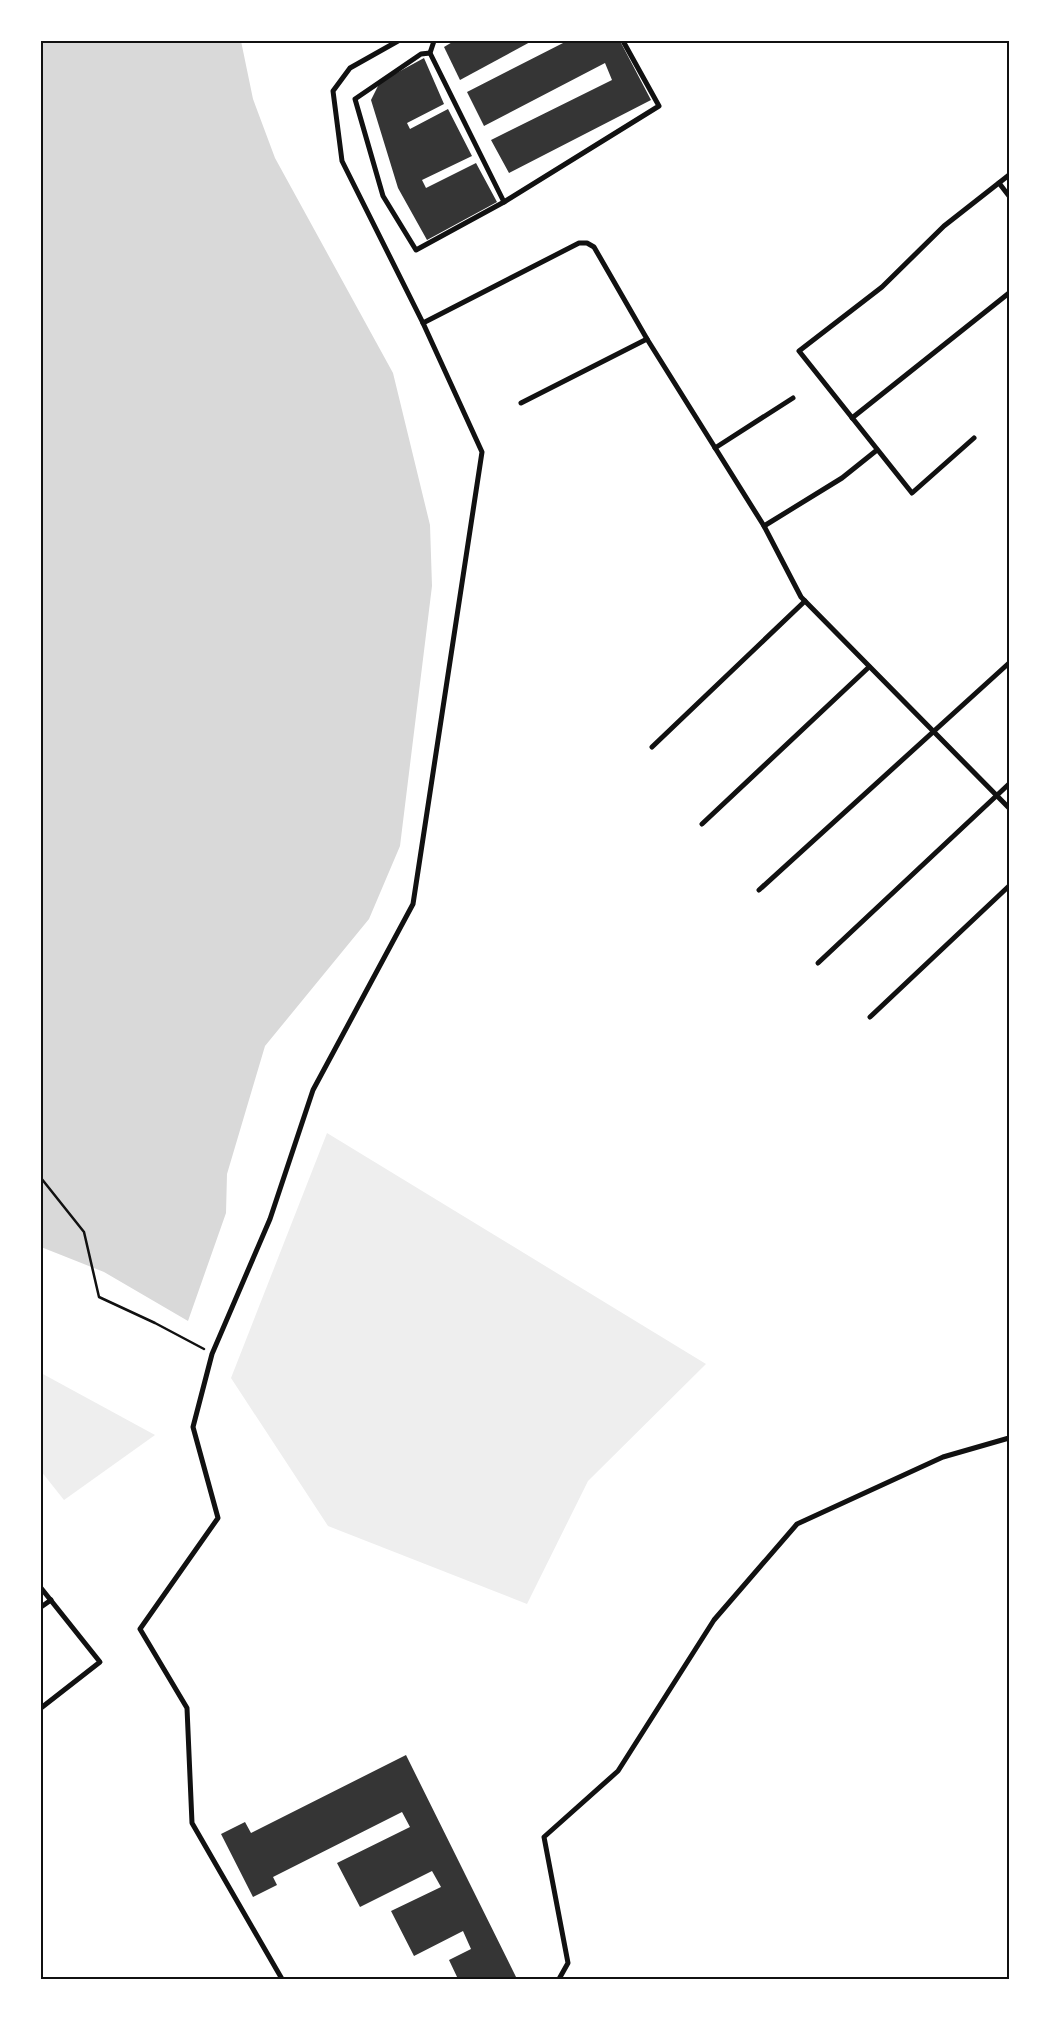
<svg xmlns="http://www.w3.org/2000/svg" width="1050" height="2020" font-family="'Public Sans',sans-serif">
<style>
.green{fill:#eee}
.water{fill:#d9d9d9}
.building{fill:#353535}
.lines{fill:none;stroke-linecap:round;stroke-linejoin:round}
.path{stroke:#111;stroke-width:2.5}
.minor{stroke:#111;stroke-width:5}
.neatline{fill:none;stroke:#111;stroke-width:2}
</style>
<rect width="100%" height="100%" fill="#fff"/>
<g class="green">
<path d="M327,1133L706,1364L588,1481L527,1604L328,1526L231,1378Z"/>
<path d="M41,1373L155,1435L64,1500L41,1471Z"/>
</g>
<path class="water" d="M41,41H241L253,99L275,158L393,373L430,525L432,586L400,846L369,919L265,1046L227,1174L226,1213L188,1321L104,1272L41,1247Z"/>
<g class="building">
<path d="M454,41H532L460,80L444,47Z"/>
<path d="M567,41H620L651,100L509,173L491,140L612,80L605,63L484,126L467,92Z"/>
<path d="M424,58L444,104L407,123L410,129L448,109L472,156L422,180L426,188L476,163L497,202L427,240L398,188L371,100L380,82Z"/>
<path d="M406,1755L517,1979H458L449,1960L471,1949L463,1931L414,1956L391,1911L441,1887L432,1871L360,1907L337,1863L410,1827L402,1812L273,1877L277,1885L253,1897L221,1834L245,1822L251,1833Z"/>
</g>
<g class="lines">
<path class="path" d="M41,1178L84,1232L99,1297L155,1323L204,1349"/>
<g class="minor">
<path d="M434,41L430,53L504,202"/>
<path d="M430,53L421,54L355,99L383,196L416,250L504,202L659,106L623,41"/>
<path d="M999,183L1009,196"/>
<path d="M423,323L579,243H587L594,247L647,339L764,526L801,597L1009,808"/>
<path d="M521,403L647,339"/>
<path d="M852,418L1009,293"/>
<path d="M974,438L912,493L799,351L882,287L944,226L1009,175"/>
<path d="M715,448L793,398"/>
<path d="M764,526L842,478L877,450"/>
<path d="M652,747L805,601"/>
<path d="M702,824L869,667"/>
<path d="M759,890L1009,663"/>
<path d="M818,963L1009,784"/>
<path d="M870,1017L1009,886"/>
<path d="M41,1588L100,1662L41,1708"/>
<path d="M41,1607L51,1600"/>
<path d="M282,1979L192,1823L187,1708L140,1629L218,1518L193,1427L212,1354L270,1219L313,1090L413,904L482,452L423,323L342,161L333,91L350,68L398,41"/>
<path d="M559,1979L568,1963L544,1837L618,1771L714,1620L797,1524L943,1457L1009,1438"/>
</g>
</g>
<rect width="1050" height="2020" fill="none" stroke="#ffffff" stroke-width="85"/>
<rect x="42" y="42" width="966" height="1936" class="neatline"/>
</svg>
